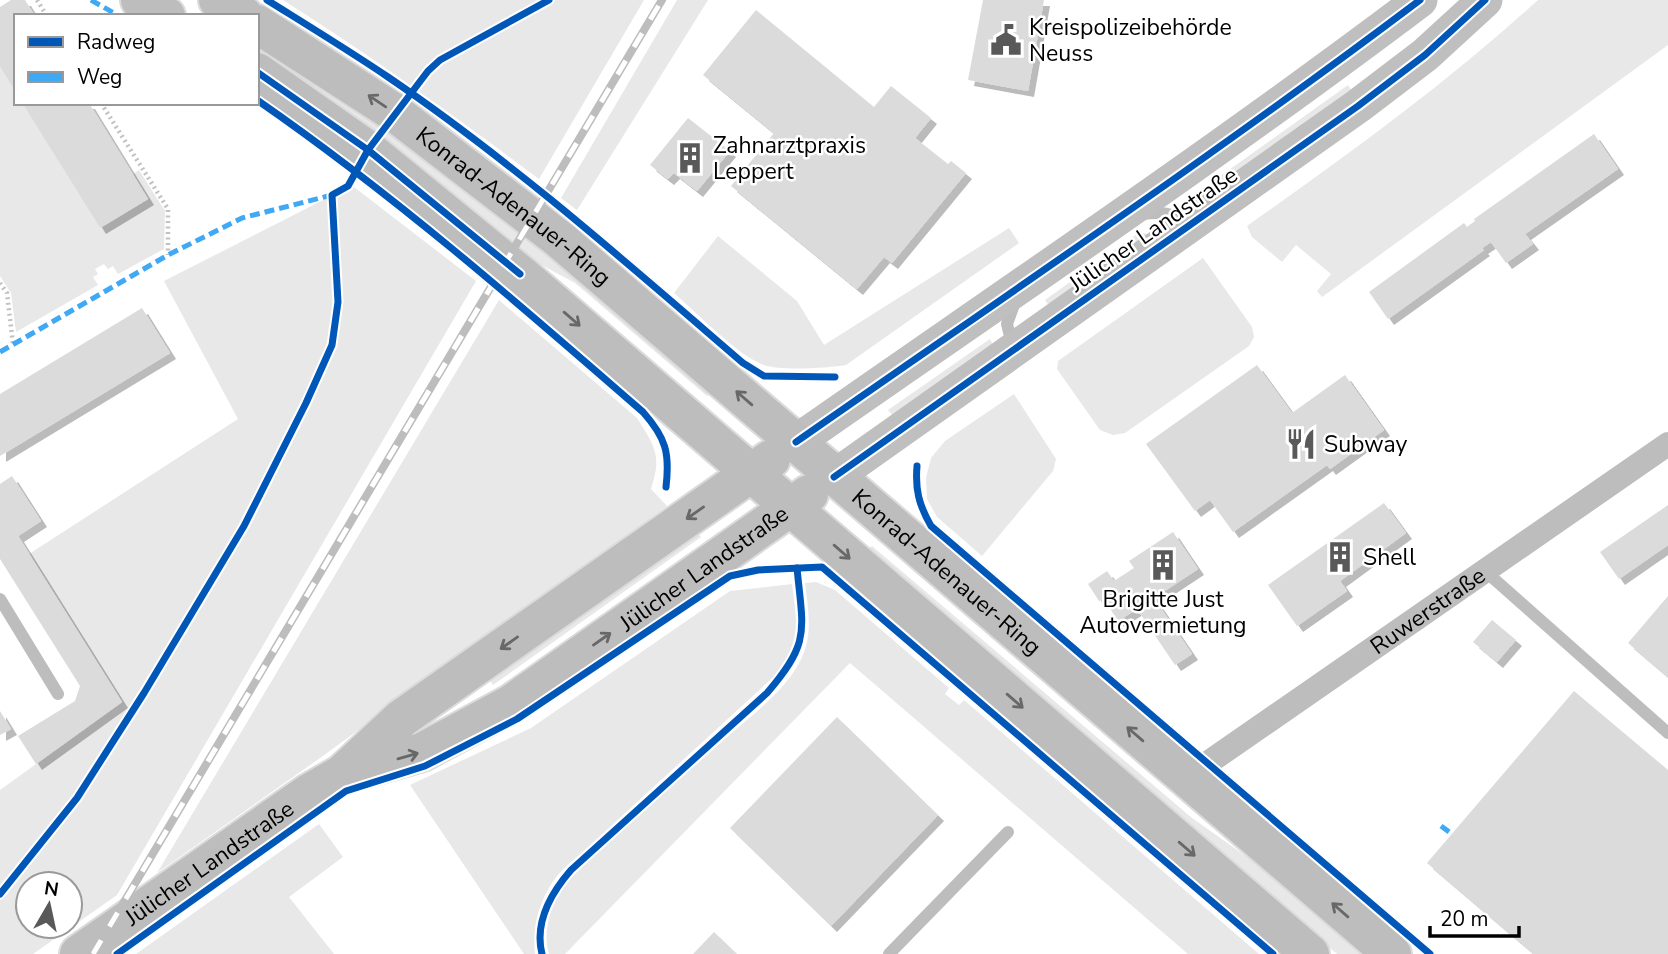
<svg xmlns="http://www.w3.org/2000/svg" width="1668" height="954" font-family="'Nunito Sans',sans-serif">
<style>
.green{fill:#e8e8e8;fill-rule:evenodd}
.building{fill:#dbdbdb;filter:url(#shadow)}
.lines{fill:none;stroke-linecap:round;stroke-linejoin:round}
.primary-casing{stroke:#dbdbdb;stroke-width:42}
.path{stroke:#c2c2c2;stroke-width:4.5;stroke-dasharray:2 3.5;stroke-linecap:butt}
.service{stroke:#bdbdbd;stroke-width:12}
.minor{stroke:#bdbdbd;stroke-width:24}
.secondary{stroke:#bfbfbf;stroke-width:35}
.primary{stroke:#bdbdbd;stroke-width:38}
.rail-casing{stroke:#bdbdbd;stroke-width:8}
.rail{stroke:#fff;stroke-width:5;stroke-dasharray:16;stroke-linecap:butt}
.quiet{stroke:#3fa9f5;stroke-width:5;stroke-dasharray:10 5;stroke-linecap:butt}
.cycleway-casing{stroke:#fff;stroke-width:11}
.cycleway{stroke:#0057b8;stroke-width:7}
.oneway{stroke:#686868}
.labels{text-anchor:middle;stroke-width:5;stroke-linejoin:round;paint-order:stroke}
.poi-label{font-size:23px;fill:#000;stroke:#fff;text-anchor:start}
.street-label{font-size:23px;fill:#000;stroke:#fff}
</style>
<defs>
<filter id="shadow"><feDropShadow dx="6" dy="6" stdDeviation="0" flood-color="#0004"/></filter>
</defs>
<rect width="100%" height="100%" fill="#fff"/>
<g class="green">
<path d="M283,0H644L539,179C455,116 371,56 283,0Z"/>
<path d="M677,0H708L577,210L561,198Z"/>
<path d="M1538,0H1668V45L1322,297L1317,291L1331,274L1296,245L1282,262L1252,237L1247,226C1348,155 1447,83 1538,0Z"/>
<path d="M257,42L378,120L508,218L713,392L707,396L575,283L523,255L257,51Z"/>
<path d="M0,67L16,93V103H22L100,228L148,199L133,174L139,170L165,211L164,249L118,274L113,266L108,269L104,264L95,269L98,274L93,277L98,285L16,332L11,293L0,276Z"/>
<path d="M1348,85L1352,91L1181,212L1177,207Z"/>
<path d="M354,187L476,281L117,895L33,954H0V790L122,702L29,554L238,419L164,281L329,197ZM28,884H70V926H28Z"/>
<path d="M1009,228L1019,243L846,365C829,368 780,371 764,365C738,356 696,312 674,293L718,236L797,301L824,345Z"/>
<path d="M1144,233L1147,234L1049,306L1045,300L1137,234Z"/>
<path d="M1203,258L1252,327L1254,337L1249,346L1125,433L1113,435L1100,430L1057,369L1058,361Z"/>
<path d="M499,300L637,418C655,446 662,456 651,489L667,506L320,758L157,873Z"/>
<path d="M990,339L993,345L893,416L888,410Z"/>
<path d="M1014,394L1056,459L1053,471L982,556L937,517L927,499L926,478L931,458L945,441Z"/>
<path d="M695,531L701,537L493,685L487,676Z"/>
<path d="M872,546L1192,818L1287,885L1367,954H1337L866,551Z"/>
<path d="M816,582L835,590L949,688L945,694L959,705L964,700L1259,954H1188L850,663L565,954H549C542,931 551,905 564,885C614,833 672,787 726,738C752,715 788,689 802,657C813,633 808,608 805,583Z"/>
<path d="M792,584C797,624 801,636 779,672L576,858C546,880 531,917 535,954H524L410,785L531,728L730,591Z"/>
<path d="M319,824L343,857L289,897L334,954H136Z"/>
</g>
<g class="building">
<path d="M11,0H25L35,16H16V93L0,67V7Z"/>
<path d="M983,0H1044L1028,91L968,80Z"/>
<path d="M756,10L874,107L891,86L931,118L915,138L948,164L951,161L966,173L892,263L884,257L857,289L731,186L774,133L703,75Z"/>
<path d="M22,103H89L148,199L100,228Z"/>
<path d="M688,118L730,151L697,191L674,173L668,179L650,165Z"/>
<path d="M1594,134L1618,169L1525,234L1533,244L1506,263L1491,242L1482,248L1484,250L1388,319L1369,292L1464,223L1467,227L1475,221L1474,219Z"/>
<path d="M142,308L170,353L0,456V394Z"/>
<path d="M1257,365L1292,413L1345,375L1384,430L1330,469L1327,465L1233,532L1210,500L1195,511L1146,444Z"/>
<path d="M12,476L41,521L18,536L122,702L36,764L18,736L75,701L80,686L0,559V484Z"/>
<path d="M1384,503L1406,533L1340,581L1347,591L1297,626L1268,585Z"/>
<path d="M1668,505V545L1619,579L1600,552Z"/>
<path d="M1173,532L1198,569L1154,598L1192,654L1175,665L1137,609L1118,621L1104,599L1099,601L1088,584L1107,571L1114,581L1134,568L1129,561Z"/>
<path d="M1668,596V677L1628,643Z"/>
<path d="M1492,620L1516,640L1497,662L1473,642Z"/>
<path d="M1574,691L1668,770V954H1534L1427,863Z"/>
<path d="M0,711L11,729L0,735Z"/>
<path d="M837,717L938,815L831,926L730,828Z"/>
<path d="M714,932L737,954H693Z"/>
</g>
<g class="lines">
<defs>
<g id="primary">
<path d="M140,0L166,16"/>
<path d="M218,0L244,16"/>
<path id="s2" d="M257,24L395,113L559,239L1392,954"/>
<path d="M257,72L368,150L520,274L1310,954"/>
<path id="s3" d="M349,773L422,752L511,704L809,494"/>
<path id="s4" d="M79,954L309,793L342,774L402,718L771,459"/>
</g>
</defs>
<use href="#primary" class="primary-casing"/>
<g class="path">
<path d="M37,0L47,16"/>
<path d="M101,103L168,209V255"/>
<path d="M0,283L7,293L13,344"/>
</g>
<g class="service">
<path d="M1142,214C1160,212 1173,212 1188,223"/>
<path d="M1013,348L1007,324L1015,302"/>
<path d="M1485,571L1668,733"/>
<path d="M0,599L58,694"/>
<path d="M889,954L1008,832"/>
</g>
<path class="minor" id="s1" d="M1186,778L1668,444"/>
<g class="secondary">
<path d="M796,442C1005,296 1216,154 1420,0"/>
<path d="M834,477L1358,106L1425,55L1485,0"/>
</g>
<use href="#primary" class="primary"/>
<defs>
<path id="rail" d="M93,954L662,0"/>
</defs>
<use href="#rail" class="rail-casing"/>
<use href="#rail" class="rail"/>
<g class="quiet">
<path d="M91,0L119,16"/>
<path d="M0,352L168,255L242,218L332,195"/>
<path d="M1441,826L1452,834"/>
</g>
<defs>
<g id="cycleway">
<path d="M267,0C307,25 348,50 388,77C513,162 628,264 743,363L764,376L835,377"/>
<path d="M257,72L368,150L520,274"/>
<path d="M257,100C393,194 518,303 643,412C666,438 670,453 666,487"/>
<path d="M796,442C1005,296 1216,154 1420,0"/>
<path d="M917,466C915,490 919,505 931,526L1430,954"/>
<path d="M834,477L1358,106L1425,55L1485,0"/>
<path d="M0,894L77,798L144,693L244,526L306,403L332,345L338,302L332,195L348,186L368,150L428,71L440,60L549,0"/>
<path d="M117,954L346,791L425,766L517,719L730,576L758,570L822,567L1273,954"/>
<path d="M542,954C534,922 551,893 571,870L767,693C811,642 803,631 797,568"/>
</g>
</defs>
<use href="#cycleway" class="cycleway-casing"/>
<use href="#cycleway" class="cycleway"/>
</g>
<defs><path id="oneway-shaft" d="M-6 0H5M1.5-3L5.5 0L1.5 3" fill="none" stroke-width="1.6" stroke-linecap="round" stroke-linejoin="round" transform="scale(1.75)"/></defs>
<g class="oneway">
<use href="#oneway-shaft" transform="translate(377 101) rotate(-146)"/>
<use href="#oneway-shaft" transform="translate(572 319) rotate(41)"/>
<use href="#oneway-shaft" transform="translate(744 398) rotate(-139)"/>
<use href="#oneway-shaft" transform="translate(695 513) rotate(145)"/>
<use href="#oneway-shaft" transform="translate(842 552) rotate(41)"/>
<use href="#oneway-shaft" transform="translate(602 639) rotate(-35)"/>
<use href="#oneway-shaft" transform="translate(509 643) rotate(145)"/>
<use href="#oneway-shaft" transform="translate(1015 701) rotate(41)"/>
<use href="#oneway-shaft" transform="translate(1135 734) rotate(-139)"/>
<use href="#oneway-shaft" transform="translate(408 756) rotate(-16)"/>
<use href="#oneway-shaft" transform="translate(1187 849) rotate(41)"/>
<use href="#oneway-shaft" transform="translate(1340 910) rotate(-139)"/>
</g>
<defs>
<symbol id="civic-bare" viewBox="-9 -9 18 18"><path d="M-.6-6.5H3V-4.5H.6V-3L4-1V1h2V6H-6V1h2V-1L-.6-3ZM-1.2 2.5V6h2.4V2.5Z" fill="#595959" stroke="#fff" stroke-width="2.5" paint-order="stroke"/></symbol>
<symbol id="building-bare" viewBox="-9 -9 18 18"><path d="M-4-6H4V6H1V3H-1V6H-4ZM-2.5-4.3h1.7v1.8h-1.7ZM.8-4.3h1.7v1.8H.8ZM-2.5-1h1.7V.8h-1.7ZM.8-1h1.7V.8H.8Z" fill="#595959" stroke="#fff" stroke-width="2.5" paint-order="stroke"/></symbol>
<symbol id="restaurant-bare" viewBox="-9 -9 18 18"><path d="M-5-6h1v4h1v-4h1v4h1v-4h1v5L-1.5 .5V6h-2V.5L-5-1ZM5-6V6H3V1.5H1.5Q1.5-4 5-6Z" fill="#595959" stroke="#fff" stroke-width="2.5" paint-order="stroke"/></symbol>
</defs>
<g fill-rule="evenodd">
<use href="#civic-bare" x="984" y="18" width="44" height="44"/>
<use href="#building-bare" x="668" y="136" width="44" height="44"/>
<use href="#restaurant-bare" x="1279" y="422" width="44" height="44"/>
<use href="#building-bare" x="1318" y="535" width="44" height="44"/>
<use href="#building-bare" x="1141" y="543" width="44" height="44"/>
</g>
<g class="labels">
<g class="poi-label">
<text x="1029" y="35">Kreispolizeibehörde<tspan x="1029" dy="26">Neuss</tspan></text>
<text x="713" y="153">Zahnarztpraxis<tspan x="713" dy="26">Leppert</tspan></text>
<text x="1324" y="452">Subway</text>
<text x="1363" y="565">Shell</text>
<text x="1163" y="607" text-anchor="middle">Brigitte Just<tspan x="1163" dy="26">Autovermietung</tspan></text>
</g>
<g class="street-label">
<text dy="8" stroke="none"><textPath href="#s2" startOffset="315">Konrad-Adenauer-Ring</textPath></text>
<text transform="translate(1153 229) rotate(-35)" y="8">Jülicher Landstraße</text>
<text dy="8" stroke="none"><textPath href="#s3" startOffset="413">Jülicher Landstraße</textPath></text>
<text dy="8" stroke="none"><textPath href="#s2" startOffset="882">Konrad-Adenauer-Ring</textPath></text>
<text dy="8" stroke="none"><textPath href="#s1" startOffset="294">Ruwerstraße</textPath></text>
<text dy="8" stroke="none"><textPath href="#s4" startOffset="159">Jülicher Landstraße</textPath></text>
</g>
</g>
<rect x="14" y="14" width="245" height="91" fill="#ffffff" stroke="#999999" stroke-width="2"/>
<rect x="28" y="37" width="35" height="10" fill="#0057b8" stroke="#999999" stroke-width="2"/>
<text x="77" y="49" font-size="21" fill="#000000">Radweg</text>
<rect x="28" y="72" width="35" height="10" fill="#3fa9f5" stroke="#999999" stroke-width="2"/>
<text x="77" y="84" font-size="21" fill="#000000">Weg</text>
<g transform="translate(49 905) rotate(9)"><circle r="33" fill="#ffffff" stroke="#999999" stroke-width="2"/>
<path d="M0-5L12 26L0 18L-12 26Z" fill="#595959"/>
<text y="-10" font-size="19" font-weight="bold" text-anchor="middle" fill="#000000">N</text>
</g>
<path d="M1430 926v10h89v-10" fill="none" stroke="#000000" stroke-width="3.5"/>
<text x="1440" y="926" font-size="21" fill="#000000" stroke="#ffffff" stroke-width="5" paint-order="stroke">20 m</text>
</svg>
